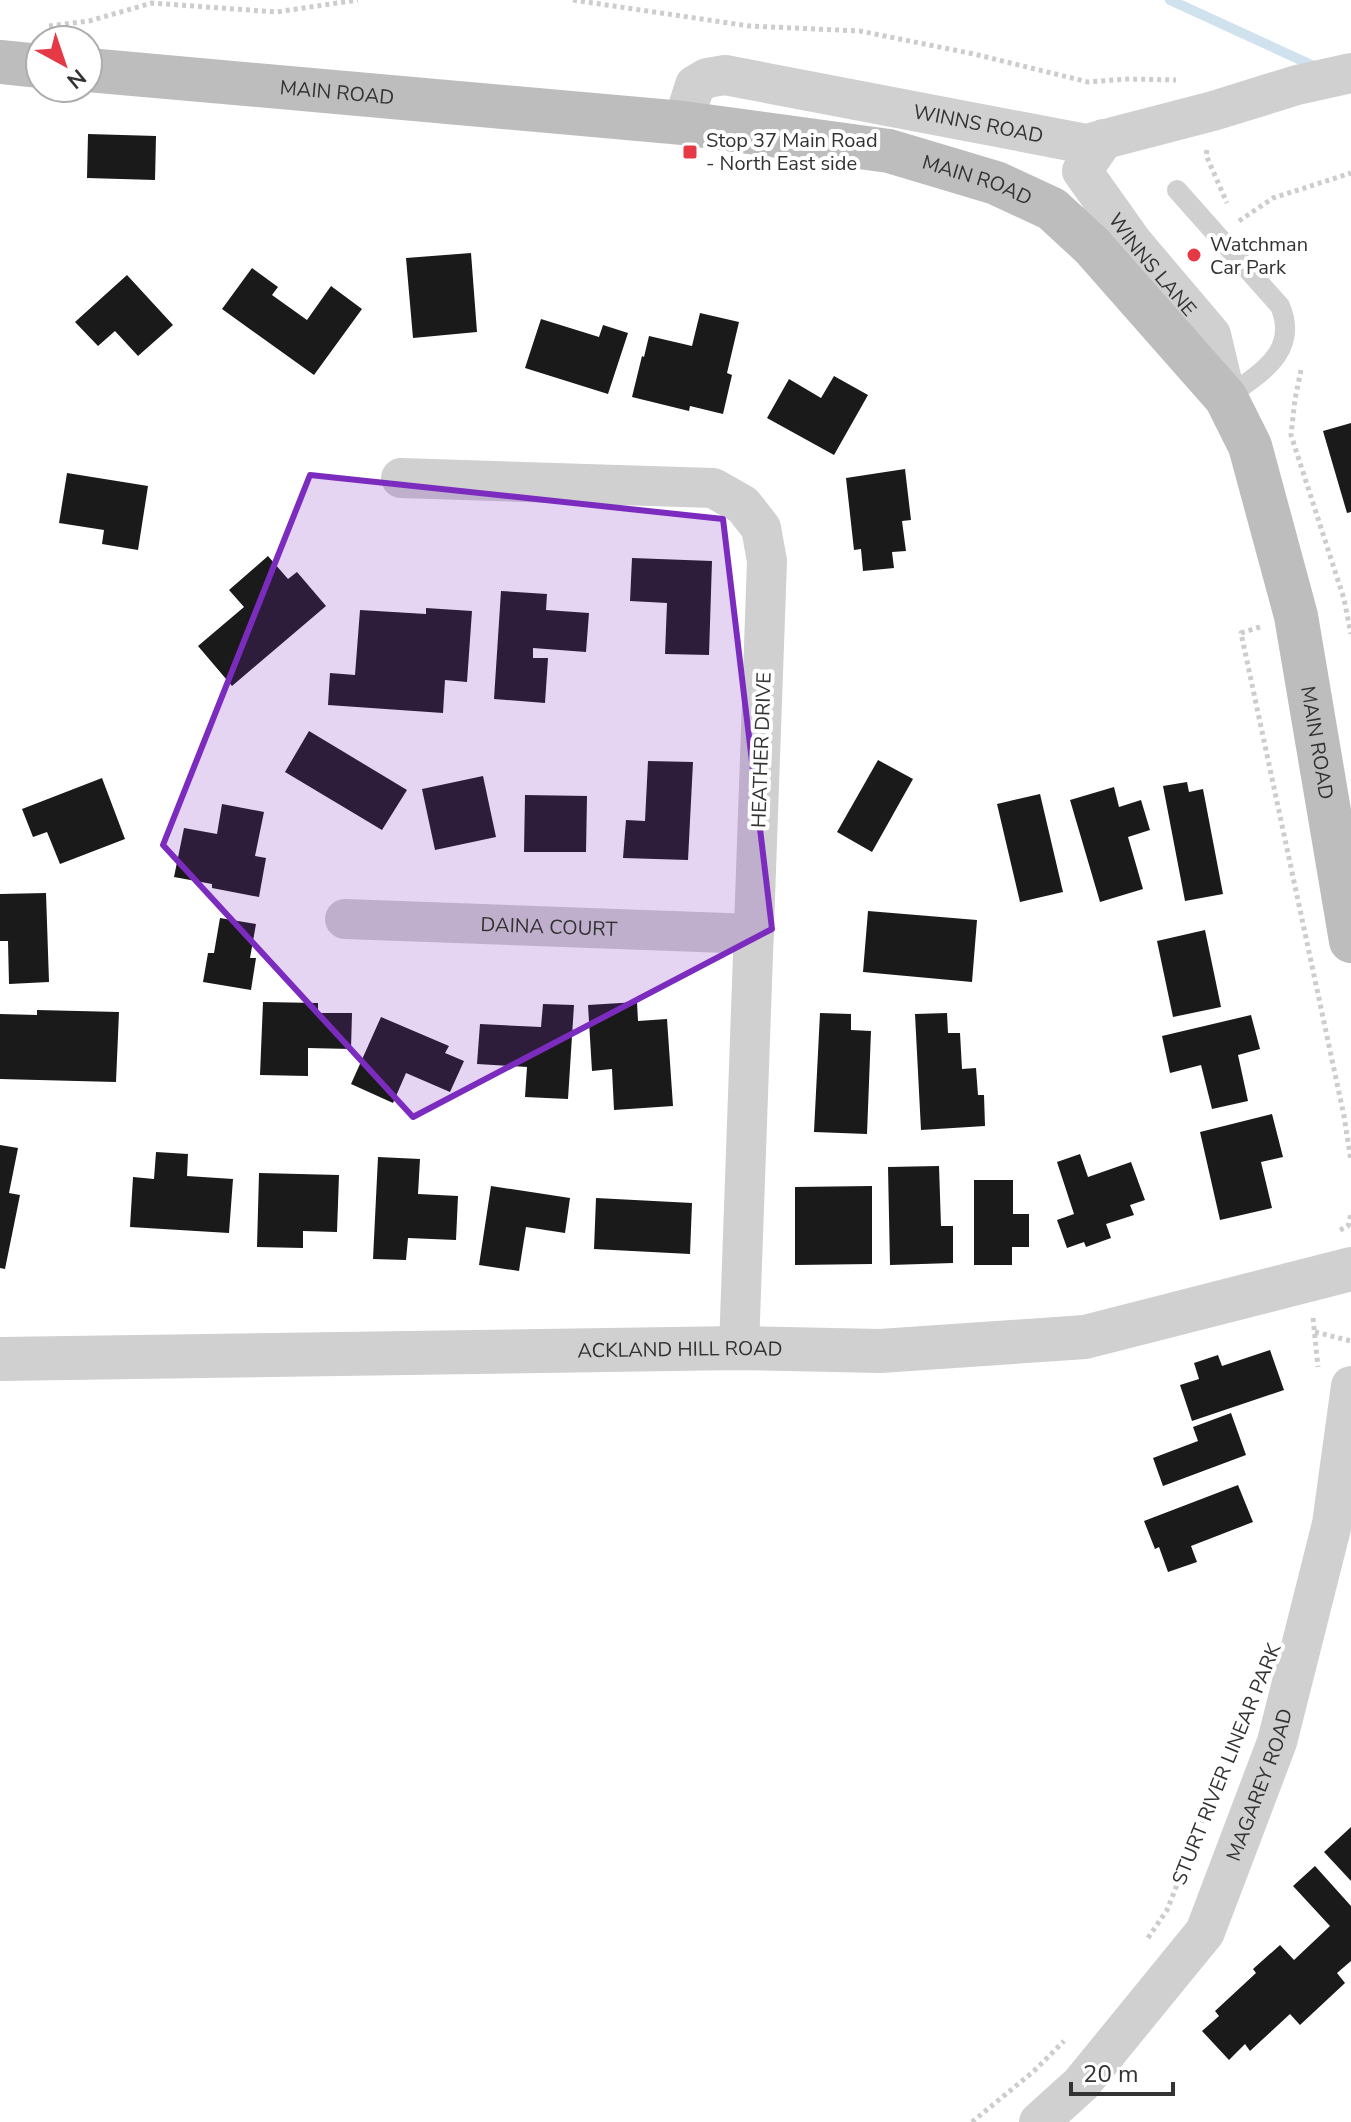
<svg xmlns="http://www.w3.org/2000/svg" width="1351" height="2122" font-family="'Nunito Sans',sans-serif">
<style>
.lines{fill:none;stroke-linecap:round;stroke-linejoin:round}
.stream{stroke:#cfe2ee;stroke-width:10}
.building{fill:#1a1a1a}
.path{stroke:#cdcdcd;stroke-width:5;stroke-dasharray:4 4;stroke-linecap:butt}
.service{stroke:#d0d0d0;stroke-width:20}
.minor{stroke:#d0d0d0;stroke-width:40}
.tertiary{stroke:#d0d0d0;stroke-width:44}
.secondary{stroke:#bdbdbd;stroke-width:44}
.marked{fill:#7b2cbf;fill-opacity:0.2;stroke:#7b2cbf;stroke-width:6;stroke-linejoin:round}
.poi-dot{fill:#e63946;stroke:#fff;stroke-width:3}
.labels{text-anchor:middle;stroke-width:8;stroke-linejoin:round;paint-order:stroke}
.street-label{font-size:20px;fill:#333;stroke:#fff}
.poi-label{font-size:20px;fill:#333;stroke:#fff;text-anchor:start}
</style>
<rect width="100%" height="100%" fill="#fff"/>
<g class="lines">
<path class="stream" d="M1170,0L1318,68"/>
</g>
<g class="building">
<path d="M88,134L156,136L155,180L87,178Z"/>
<path d="M471,253L477,332L413,338L406,258Z"/>
<path d="M252,268L278,287L272,295L307,320L331,286L362,309L314,375L222,309Z"/>
<path d="M127,275L173,325L138,356L115,331L98,346L75,322Z"/>
<path d="M700,313L739,322L727,373L732,375L723,414L690,406L689,411L632,397L642,356L644,357L649,336L692,346Z"/>
<path d="M541,319L599,337L603,325L628,333L608,394L525,368Z"/>
<path d="M834,376L868,395L834,455L767,418L789,379L821,398Z"/>
<path d="M1351,423V512L1347,513L1323,431Z"/>
<path d="M905,469L911,520L902,521L906,551L892,552L894,568L863,571L861,549L854,550L846,478Z"/>
<path d="M67,473L148,486L138,550L102,544L104,530L59,523Z"/>
<path d="M268,556L288,579L297,572L326,606L232,686L198,646L244,607L229,590Z"/>
<path d="M632,558L712,561L709,655L665,654L667,603L630,601Z"/>
<path d="M501,591L547,594L546,610L589,613L586,652L533,648V658H548L545,703L494,699Z"/>
<path d="M426,608L472,611L467,682L445,680L443,713L328,705L330,673L355,675L360,610L426,614Z"/>
<path d="M309,731L407,790L382,830L285,772Z"/>
<path d="M878,760L913,779L872,852L837,832Z"/>
<path d="M648,761L693,762L688,860L623,858L626,820L645,821Z"/>
<path d="M483,776L496,837L435,850L422,789Z"/>
<path d="M102,778L125,839L60,864L47,832L33,837L22,809Z"/>
<path d="M1187,782L1189,792L1203,789L1223,894L1185,901L1163,786Z"/>
<path d="M1114,787L1119,807L1141,800L1150,830L1128,837L1143,889L1100,902L1070,800Z"/>
<path d="M1040,794L1063,892L1020,902L997,804Z"/>
<path d="M525,795L587,796L586,852H524Z"/>
<path d="M222,804L264,812L255,856L266,858L259,897L212,888V884L174,877L184,828L217,834Z"/>
<path d="M46,893L49,982L9,984L8,941H0V894Z"/>
<path d="M868,911L977,920L972,982L863,972Z"/>
<path d="M220,918L256,924L250,958H256L251,990L203,982L208,953H214Z"/>
<path d="M1205,930L1221,1007L1173,1017L1157,941Z"/>
<path d="M263,1002L318,1003V1013H352L351,1049L308,1048V1076L260,1075Z"/>
<path d="M637,1002L638,1021L667,1019L673,1106L614,1110L612,1069L592,1071L588,1005Z"/>
<path d="M543,1004L574,1005L568,1099L525,1097L527,1067L477,1064L480,1024L541,1027Z"/>
<path d="M37,1010L119,1012L116,1082L0,1079V1014L37,1015Z"/>
<path d="M820,1013L851,1014V1030L871,1031L867,1134L814,1132Z"/>
<path d="M947,1013L948,1033H960L962,1069L976,1068L978,1095H984L985,1126L921,1130L915,1014Z"/>
<path d="M1251,1015L1260,1049L1238,1055L1248,1101L1212,1109L1201,1065L1170,1073L1162,1036Z"/>
<path d="M381,1017L449,1046L445,1053L464,1061L450,1092L406,1073L393,1103L351,1084Z"/>
<path d="M1272,1114L1283,1157L1261,1162L1272,1208L1220,1220L1200,1132Z"/>
<path d="M0,1145L18,1148L9,1193L20,1195L5,1269L0,1268Z"/>
<path d="M156,1152L188,1154L187,1176L233,1179L229,1233L130,1227L133,1177L154,1179Z"/>
<path d="M1080,1154L1088,1177L1131,1162L1145,1200L1130,1205L1134,1215L1106,1224L1111,1238L1086,1247L1084,1242L1067,1248L1057,1220L1074,1214L1057,1162Z"/>
<path d="M378,1157L420,1159L418,1194L458,1196L456,1240L408,1238L406,1260L373,1259Z"/>
<path d="M939,1166L941,1226H953V1263L890,1265L888,1167Z"/>
<path d="M259,1173L339,1175L337,1232L303,1231V1248L257,1247Z"/>
<path d="M974,1180H1013V1214H1029V1247H1012V1265H974Z"/>
<path d="M491,1186L570,1198L565,1233L526,1227L519,1271L479,1265Z"/>
<path d="M872,1186V1264L795,1265V1187Z"/>
<path d="M596,1198L692,1203L690,1254L594,1249Z"/>
<path d="M1270,1350L1284,1390L1192,1421L1180,1385L1199,1379L1194,1363L1218,1355L1222,1366Z"/>
<path d="M1231,1413L1246,1455L1163,1486L1153,1458L1198,1441L1193,1427Z"/>
<path d="M1238,1485L1253,1522L1191,1546L1197,1562L1168,1572L1159,1547L1155,1549L1144,1521Z"/>
<path d="M1351,1827V1881L1324,1852Z"/>
<path d="M1315,1866L1351,1906V1961L1337,1973L1345,1983L1300,2025L1290,2014L1250,2051L1245,2044L1229,2060L1202,2031L1219,2016L1215,2011L1256,1973L1253,1969L1280,1945L1294,1960L1330,1926L1293,1886Z"/>
</g>
<g class="lines">
<g class="path">
<path d="M573,0L749,26L860,31L974,54L1088,82L1127,79L1176,80"/>
<path d="M49,26L89,21L152,3L276,12L358,0"/>
<path d="M1207,150L1206,155L1227,203"/>
<path d="M1239,221L1273,198L1351,173"/>
<path d="M1301,370L1295,399L1291,435L1344,599L1351,634"/>
<path d="M1260,627L1241,633L1344,1116L1351,1161"/>
<path d="M1340,1230L1348,1226L1351,1214"/>
<path d="M1313,1318L1318,1367"/>
<path d="M1315,1332L1351,1341"/>
<path d="M1148,1938L1167,1910L1222,1772"/>
<path d="M972,2122L1034,2071L1064,2041"/>
</g>
<path class="service" d="M1177,190L1280,306C1300,353 1258,374 1226,398"/>
<g class="minor">
<path id="s1" d="M683,123L695,85L707,78L725,75L1086,144L1213,111L1297,85L1351,73"/>
<path id="s2" d="M1104,139L1082,171L1133,243L1211,335L1226,398"/>
<path d="M401,478L713,488L743,505L761,528L767,561L739,1348"/>
<path id="s3" d="M345,919L754,934"/>
<path id="s4" d="M1039,2122L1081,2084L1205,1932L1277,1742L1332,1524L1351,1386"/>
</g>
<path class="tertiary" id="s5" d="M0,1359L739,1348L880,1351L1085,1337L1351,1269"/>
<g class="secondary">
<path d="M0,62L40,66"/>
<path id="s6" d="M88,70L683,123L889,151L996,183L1052,209L1092,246L1226,398L1250,446L1296,616L1351,941"/>
</g>
</g>
<path class="marked" d="M310,475L723,519L772,929L413,1117L163,845Z"/>
<g class="poi-dot">
<rect x="682" y="144" width="16" height="16" rx="4"/>
<circle cx="1194" cy="255" r="8"/>
</g>
<g class="labels">
<g class="street-label">
<text dy="7" stroke="none"><textPath href="#s6" startOffset="250">MAIN ROAD</textPath></text>
<text dy="7" stroke="none"><textPath href="#s1" startOffset="330">WINNS ROAD</textPath></text>
<text dy="7" stroke="none"><textPath href="#s6" startOffset="898">MAIN ROAD</textPath></text>
<text dy="7" stroke="none"><textPath href="#s2" startOffset="156">WINNS LANE</textPath></text>
<text dy="7" stroke="none"><textPath href="#s6" startOffset="1594">MAIN ROAD</textPath></text>
<text transform="translate(761 750) rotate(-88)" y="7">HEATHER DRIVE</text>
<text dy="7" stroke="none"><textPath href="#s3" startOffset="204">DAINA COURT</textPath></text>
<text dy="7" stroke="none"><textPath href="#s5" startOffset="680">ACKLAND HILL ROAD</textPath></text>
<text transform="translate(1226 1764) rotate(-68)" y="7">STURT RIVER LINEAR PARK</text>
<text dy="7" stroke="none"><textPath href="#s4" startOffset="410">MAGAREY ROAD</textPath></text>
</g>
<g class="poi-label">
<text x="706" y="147">Stop 37 Main Road<tspan x="706" dy="23">- North East side</tspan></text>
<text x="1210" y="251">Watchman<tspan x="1210" dy="23">Car Park</tspan></text>
</g>
</g>
<g transform="translate(64 64) rotate(140)"><circle r="38" fill="#ffffff" stroke="#adadad" stroke-width="2"/>
<path d="M0-6L14 30L0 20L-14 30Z" fill="#e63946"/>
<text y="-12" font-size="22" font-weight="bold" text-anchor="middle" fill="#333333">N</text>
</g>
<path d="M1071 2082v12h102v-12" fill="none" stroke="#333333" stroke-width="4"/>
<text x="1083" y="2082" font-size="24" fill="#333333" stroke="#ffffff" stroke-width="6" paint-order="stroke">20 m</text>
</svg>
